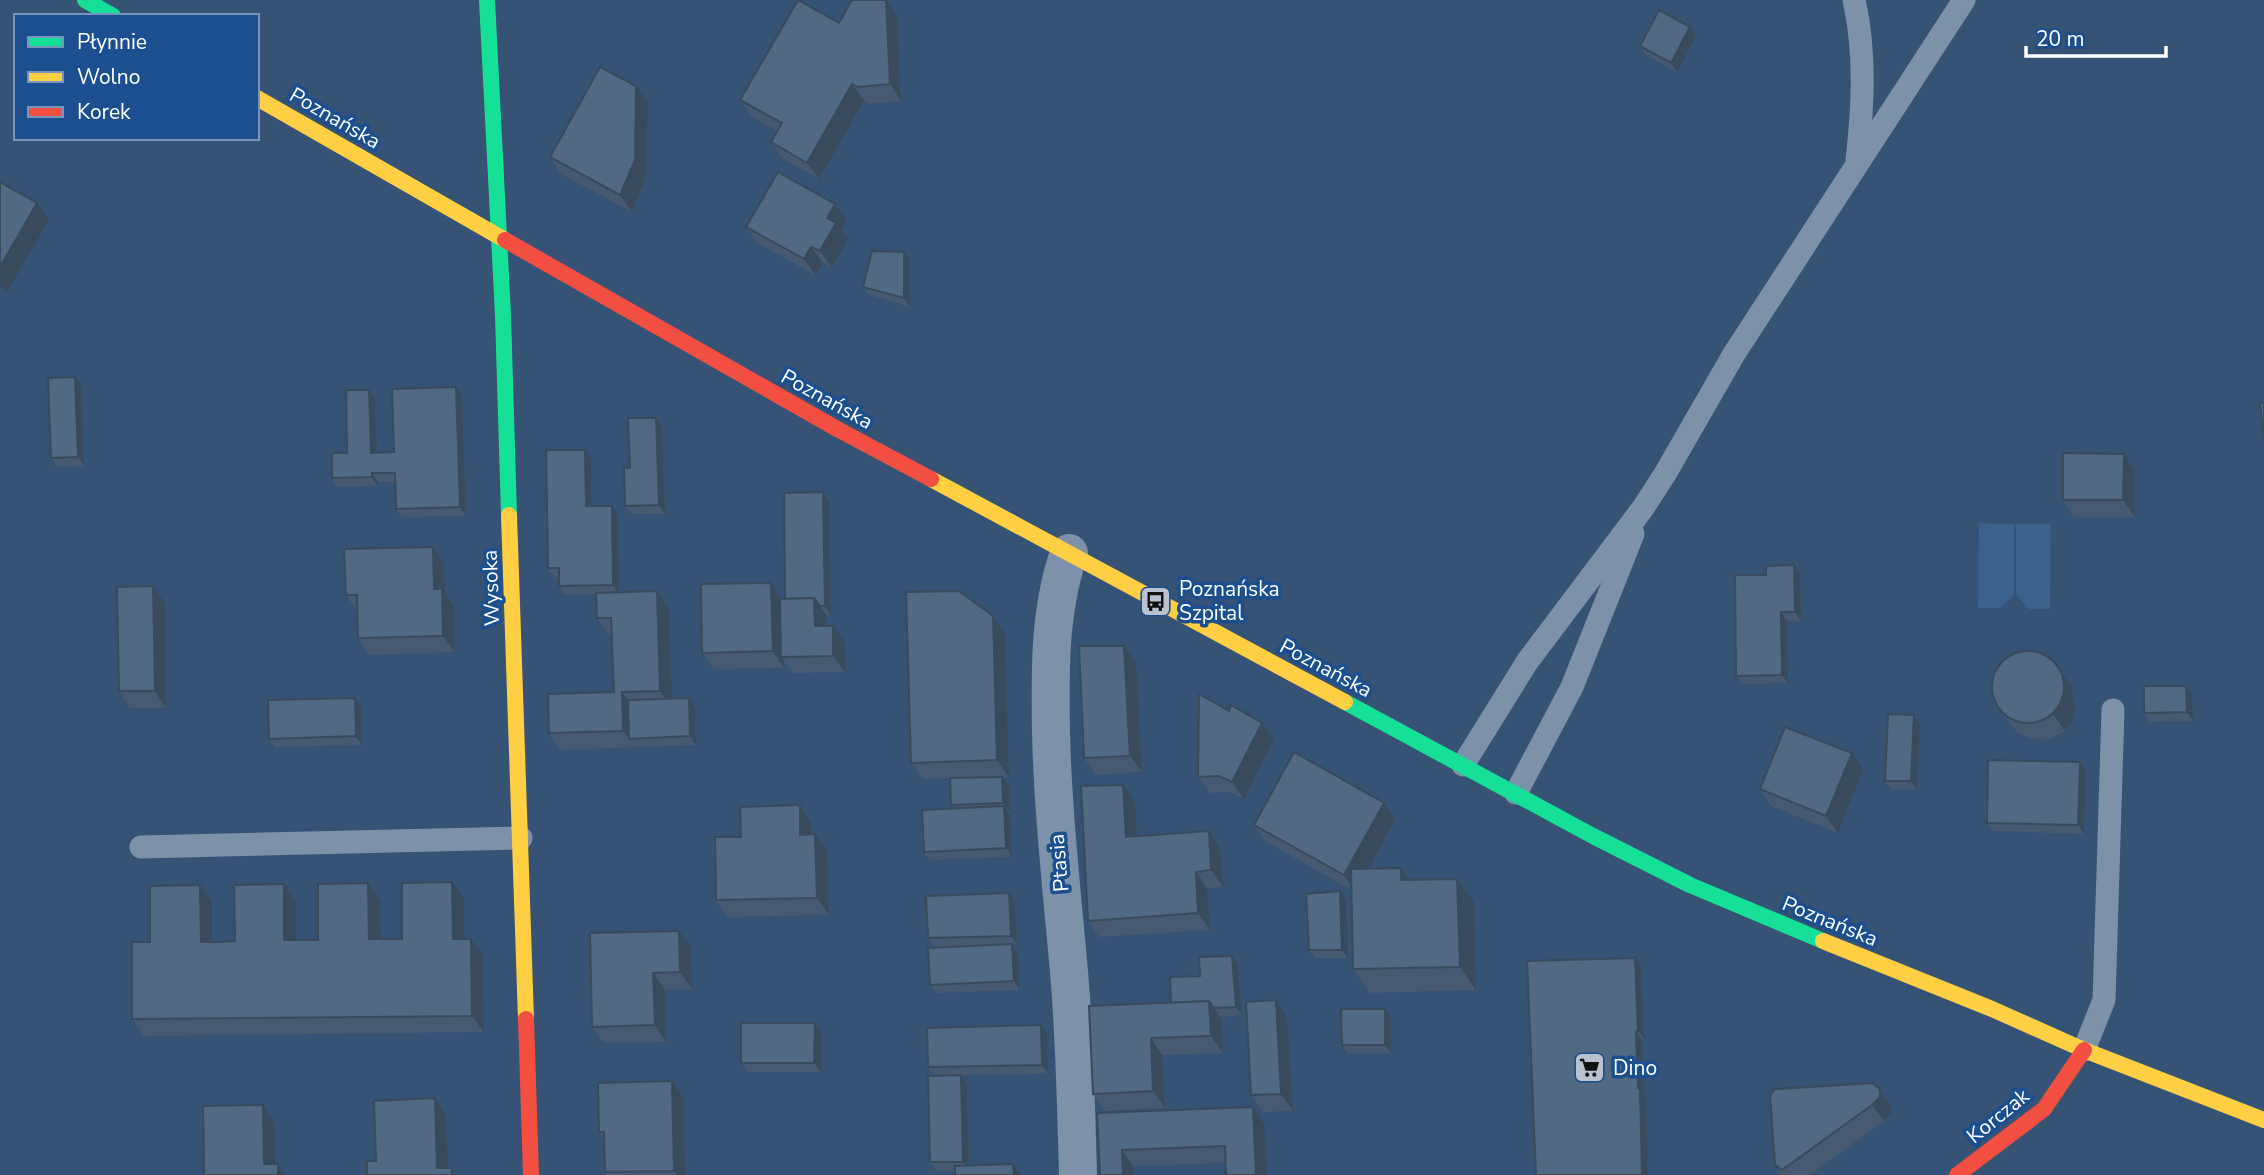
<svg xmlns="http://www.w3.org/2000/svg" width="2264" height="1175" font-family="'Nunito Sans',sans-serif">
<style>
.water{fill:#3b618d}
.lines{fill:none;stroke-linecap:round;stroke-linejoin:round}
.lane{stroke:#7d92a8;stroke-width:23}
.street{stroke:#7d92a8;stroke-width:38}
.fast{stroke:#16e098;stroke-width:16}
.slow{stroke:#ffcf43;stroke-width:16}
.jam{stroke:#f24e42;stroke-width:16}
.wall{fill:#475a72}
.shaded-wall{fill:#394a5c}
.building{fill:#526984;stroke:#394a5c;stroke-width:2}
.labels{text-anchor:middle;stroke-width:7;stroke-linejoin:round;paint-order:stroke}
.street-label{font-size:21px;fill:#fff;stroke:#1b4f8f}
.poi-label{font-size:21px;fill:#fff;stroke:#1b4f8f;text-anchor:start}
</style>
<rect width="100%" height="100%" fill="#365274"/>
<g class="water">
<path d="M1979,523L2014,524V595L2000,608H1978Z"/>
<path d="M2016,524H2051L2050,609H2029L2016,595Z"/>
</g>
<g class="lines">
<g class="lane">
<path d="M1854,0C1866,53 1863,107 1857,160"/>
<path d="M1463,765L1527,662L1643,508L1665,474L1734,354L1964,0"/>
<path d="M1516,793L1572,687L1633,534"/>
<path d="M141,847L521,838"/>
<path d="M2084,1050L2104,1000L2113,710"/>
</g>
<path class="street" d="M1069,553C1049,611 1050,672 1051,733C1053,813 1062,893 1069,972C1075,1040 1076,1107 1078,1175"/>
<g class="fast">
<path d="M85,0L113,16"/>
<path d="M487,0L503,315L509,515"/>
<path d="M1345,702L1593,836L1690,885L1823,941"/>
</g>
<g class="slow">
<path d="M257,98L505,240"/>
<path d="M931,479L1345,702"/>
<path d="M509,515L526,1019"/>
<path d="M1823,941L1992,1009L2084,1050L2264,1120"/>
</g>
<g class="jam">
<path d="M505,240L839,430L931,479"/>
<path d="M526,1019L531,1175"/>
<path d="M1957,1175L2044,1109L2084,1050"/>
</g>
</g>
<g class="wall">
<path d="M897,17L901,101L869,104L864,101L819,179L782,158L771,142L777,131L752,116L740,100L839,23Z"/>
<path d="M1690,27L1696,36L1677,72L1646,55L1640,46Z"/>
<path d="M648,103L646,177L632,212L561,174L550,157Z"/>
<path d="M835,204L847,221L841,230L848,239L832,268L823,263L816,276L758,243L746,227Z"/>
<path d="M904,252L910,260V307L869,295L863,287Z"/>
<path d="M75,377L81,386L84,466L57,467L51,458Z"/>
<path d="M369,390L375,398L376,453L394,452L462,396L466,516L402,517L396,509L395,482H378V486L338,487L332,478L347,453Z"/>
<path d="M656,418L662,426L665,514H631L625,506L630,468Z"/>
<path d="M2124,454L2135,471V517H2074L2063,500Z"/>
<path d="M591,458L592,506L618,515L619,593L669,608L671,699L689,698L695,707L696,745L560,750L549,733L614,692L612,635H609L597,618L596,594L565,595L559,586V577H554L548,568Z"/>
<path d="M823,492L829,501L831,615H826V626L845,643V672L793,673L784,661V668L714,669L702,653L782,599H785Z"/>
<path d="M433,547L444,563L445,593L454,605L455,652L369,655L358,638L357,611L346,595Z"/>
<path d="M1794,565L1800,574L1801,621H1787L1788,683L1742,684L1736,676L1766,575Z"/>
<path d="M165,603L166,708H130L119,691Z"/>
<path d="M993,616L1005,633L1009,777H1003L1009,785L1010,812H1008L1010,815L1012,857L930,860L924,852L953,808L951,805L950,778L923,779L911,763Z"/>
<path d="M1124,646L1136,662L1142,772L1096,775L1084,758Z"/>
<path d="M2072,687L2075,711L2072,722L2065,731L2053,738L2041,740L2028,738L2017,732L2009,722L1997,706Z"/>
<path d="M2192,694L2193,721L2150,722L2144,713Z"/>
<path d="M355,698L361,707L362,745L275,747L269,739Z"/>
<path d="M1920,724L1917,790L1891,789L1885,781Z"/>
<path d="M1274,739L1244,799L1231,792L1210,793L1198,777Z"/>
<path d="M2080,762L2086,771L2084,834L1993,831L1987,823Z"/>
<path d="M1863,770L1838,833L1771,806L1760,789Z"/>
<path d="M1135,802L1137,836L1220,848L1223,887L1207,888L1210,930L1099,937L1088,921Z"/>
<path d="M1395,820L1369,869L1401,868L1409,880L1474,902L1476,990L1370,993L1353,969L1352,890L1266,842L1254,825Z"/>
<path d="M811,822L812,834H815L827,851L829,915L728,917L716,900L741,837Z"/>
<path d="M368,883L380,900V939H402L464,899V939H471L483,955L484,1032L144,1036L132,1019L150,942L212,902V942L235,941L296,901V940H318Z"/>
<path d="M1340,891L1346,900L1348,958H1315L1309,950Z"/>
<path d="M1015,902L1017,944H1012L1018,953L1020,990L936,993L930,985L1001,945L934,947L928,938Z"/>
<path d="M590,933L691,947L692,989L665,990L666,1042L604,1043L592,1027Z"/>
<path d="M1635,958L1641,966L1644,1039L1642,1040L1644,1093L1646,1096L1536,1175Z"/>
<path d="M1238,965L1242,1015L1220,1017L1223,1053L1162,1055L1165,1108L1105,1111L1093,1094L1171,1003L1200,976Z"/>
<path d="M1287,1017L1293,1111L1263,1112L1251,1095Z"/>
<path d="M1391,1018V1053H1348L1342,1045Z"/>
<path d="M1041,1025L1047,1034L1048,1074L961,1075L967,1084L969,1166L1013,1164L1021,1175H955V1171H937L930,1162L934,1076L928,1067Z"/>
<path d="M821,1032V1072H748L741,1063Z"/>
<path d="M672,1081L684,1098L685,1175H607L605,1172L604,1140L599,1132Z"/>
<path d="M1776,1089L1891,1106V1113L1884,1121L1810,1175H1781L1775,1165Z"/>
<path d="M1253,1107L1264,1124L1225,1163L1133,1166L1134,1175L1097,1113Z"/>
</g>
<g class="shaded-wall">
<path d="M886,0L897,17L901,101L890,84Z"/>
<path d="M1690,27L1696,36L1677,72L1671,63Z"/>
<path d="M852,84L864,101L819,179L807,163Z"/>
<path d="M636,86L648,103L646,177L632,212L620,195Z"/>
<path d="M37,203L49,220L6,293L0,285V267Z"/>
<path d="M835,204L847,221L841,230L848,239L832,268L820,251L827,218Z"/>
<path d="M811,247L823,263L816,276L804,259Z"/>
<path d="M904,252L910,260V307L904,298Z"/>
<path d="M75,377L81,386L84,466L78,457Z"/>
<path d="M456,387L462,396L466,516L460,507Z"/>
<path d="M369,390L375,398L377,461L371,453Z"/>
<path d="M656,418L662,426L665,514L659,505Z"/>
<path d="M585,450L591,458L592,515L586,506Z"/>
<path d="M2124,454L2135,471V517L2123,500Z"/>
<path d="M372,473L378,482V486L372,477Z"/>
<path d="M823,492L829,501L831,615L825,606Z"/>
<path d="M612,506L618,515L619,594L613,585Z"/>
<path d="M433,547L444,563L445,593L454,605L455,652L443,636L434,589Z"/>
<path d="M1794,565L1800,574L1801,621L1795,612Z"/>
<path d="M771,583L782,599L781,657L784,661V668L773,651Z"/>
<path d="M153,586L165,603L166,708L155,691Z"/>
<path d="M657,591L669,608L672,708L660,691Z"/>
<path d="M814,598L826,615V643L815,626Z"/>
<path d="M1781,612L1787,621L1788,683L1782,675Z"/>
<path d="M993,616L1005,633L1009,777L997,760Z"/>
<path d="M833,626L845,643V672L833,656Z"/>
<path d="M1124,646L1136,662L1142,772L1130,756Z"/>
<path d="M2060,671L2072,687L2075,711L2072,722L2065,731L2053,714Z"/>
<path d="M2186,686L2192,694L2193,721L2187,712Z"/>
<path d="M622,692L634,708L629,739L623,731Z"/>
<path d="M355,698L361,707L362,745L356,736Z"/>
<path d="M689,698L695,707L696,745L690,736Z"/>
<path d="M1914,715L1920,724L1917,790L1911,781Z"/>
<path d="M1262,723L1274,739L1244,799L1232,782Z"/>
<path d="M1852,753L1863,770L1838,833L1826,816Z"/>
<path d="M2080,762L2086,771L2084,834L2078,825Z"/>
<path d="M1002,777L1009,785L1010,812L1003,803Z"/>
<path d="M1123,785L1135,802L1138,853L1126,837Z"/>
<path d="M1384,803L1395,820L1356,892L1344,875Z"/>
<path d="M800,805L811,822L812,852L800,835Z"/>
<path d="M1004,806L1010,815L1012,857L1006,848Z"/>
<path d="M1209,831L1220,848L1223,887L1211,870Z"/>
<path d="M815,834L827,851L829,915L817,898Z"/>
<path d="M1401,868L1418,892L1401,880Z"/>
<path d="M1196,872L1207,888L1210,930L1198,913Z"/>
<path d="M1457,879L1474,902L1476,990L1460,967Z"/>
<path d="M452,882L464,899V955L453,939Z"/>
<path d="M368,883L380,900L381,956L369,939Z"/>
<path d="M284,884L296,901V957L284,940Z"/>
<path d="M200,885L212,902V958L201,942Z"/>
<path d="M1340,891L1346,900L1348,958L1342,950Z"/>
<path d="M1009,893L1015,902L1017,944L1011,936Z"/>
<path d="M679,931L691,947L692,989L680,972Z"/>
<path d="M471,939L483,955L484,1032L472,1016Z"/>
<path d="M1012,944L1018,953L1020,990L1014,981Z"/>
<path d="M1232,956L1238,965L1242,1015L1236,1007Z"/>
<path d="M1635,958L1641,966L1644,1039L1638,1031Z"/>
<path d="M653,973L665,990L666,1042L655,1025Z"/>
<path d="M1276,1000L1287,1017L1293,1111L1281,1094Z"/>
<path d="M1209,1001L1221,1018L1223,1053L1211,1036Z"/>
<path d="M1385,1009L1391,1018V1053L1385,1045Z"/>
<path d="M815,1023L821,1032V1072L814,1063Z"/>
<path d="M1041,1025L1047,1034L1048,1074L1042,1065Z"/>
<path d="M1636,1032L1642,1040L1644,1093L1646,1096L1648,1175H1642Z"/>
<path d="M1151,1038L1162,1055L1165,1108L1153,1091Z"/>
<path d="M961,1075L967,1084L969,1170L963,1162Z"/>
<path d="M672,1081L684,1098L685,1175H677L674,1171Z"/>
<path d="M1880,1089L1891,1106V1113L1884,1121L1872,1105Z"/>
<path d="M435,1098L446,1115L448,1175L437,1168Z"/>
<path d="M263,1105L274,1122L275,1175L264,1164Z"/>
<path d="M1253,1107L1264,1124L1267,1175H1256Z"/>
<path d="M1122,1150L1133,1166L1134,1175H1123Z"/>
<path d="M278,1164L285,1175H278Z"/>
<path d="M1013,1164L1021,1175H1014Z"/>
</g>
<g class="building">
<path d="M798,0L839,23L852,0H886L890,84L857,87L852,84L807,163L771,142L782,123L740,100Z"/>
<path d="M1659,10L1690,27L1671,63L1640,46Z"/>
<path d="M600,67L636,86L635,160L620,195L550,157Z"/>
<path d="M778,172L835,204L827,218L836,223L820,251L811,247L804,259L746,227Z"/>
<path d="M0,182L37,203L0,267Z"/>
<path d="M872,251L904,252V298L863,287Z"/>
<path d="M75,377L78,457L51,458L48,378Z"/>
<path d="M456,387L460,507L396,509L395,473H372V477L332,478V453H347L346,390H369L371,453L394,452L392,389Z"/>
<path d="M2264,402V441L2260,403Z"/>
<path d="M628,418H656L659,505L625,506L624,468H630Z"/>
<path d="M546,450H585L586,506H612L613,585L559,586V568H548Z"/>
<path d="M2063,453L2124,454L2123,500H2063Z"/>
<path d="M823,492L825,606H820L814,598L785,599L784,493Z"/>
<path d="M433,547L434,589H442L443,636L358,638L357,595H346L344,549Z"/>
<path d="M1794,565L1795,612H1781L1782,675L1736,676L1735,575H1766V566Z"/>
<path d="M771,583L773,651L702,653L701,584Z"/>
<path d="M153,586L155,691H119L117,587Z"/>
<path d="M657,591L660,691L622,692L623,731L549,733L548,694L614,692L611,618H597L596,593Z"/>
<path d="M959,591L993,616L997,760L911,763L906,592Z"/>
<path d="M814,598L815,626H833V656L781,657L780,599Z"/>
<path d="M1079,646H1124L1130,756L1084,758Z"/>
<circle cx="2028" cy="687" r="36"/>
<path d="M2144,686H2186L2187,712L2144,713Z"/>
<path d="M1199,694L1229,711L1231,705L1262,723L1232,782L1219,776L1198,777Z"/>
<path d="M355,698L356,736L269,739L268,700Z"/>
<path d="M689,698L690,736L629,739L628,700Z"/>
<path d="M1888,714L1914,715L1911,781H1885Z"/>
<path d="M1785,727L1852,753L1826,816L1760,789Z"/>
<path d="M1294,752L1384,803L1344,875L1254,825Z"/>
<path d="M1988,760L2080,762L2078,825L1987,823Z"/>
<path d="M1002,777L1003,803L951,805L950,778Z"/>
<path d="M1123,785L1126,837L1209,831L1211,870L1196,872L1198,913L1088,921L1081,786Z"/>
<path d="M800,805V835L815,834L817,898L716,900L715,837H741L740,807Z"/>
<path d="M1004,806L1006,848L924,852L922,810Z"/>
<path d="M1401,868V880L1457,879L1460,967L1353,969L1351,869Z"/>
<path d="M452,882L453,939H471L472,1016L132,1019V942H150V886L200,885L201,942H217L235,941L234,885L284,884V940H318V884L368,883L369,939H402V883Z"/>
<path d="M1340,891L1342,950H1309L1306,894Z"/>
<path d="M1009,893L1011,936L928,938L926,896Z"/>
<path d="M679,931L680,972L653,973L655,1025L592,1027L590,933Z"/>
<path d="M1012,944L1014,981L930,985L928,948Z"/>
<path d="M1232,956L1236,1007L1214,1008L1209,1001L1171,1003L1170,977L1200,976L1199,957Z"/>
<path d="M1635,958L1638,1031L1636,1032L1638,1088H1640L1642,1175H1536L1527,961Z"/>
<path d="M1276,1000L1281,1094L1251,1095L1246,1002Z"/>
<path d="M1209,1001L1211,1036L1151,1038L1153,1091L1093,1094L1089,1006Z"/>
<path d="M1341,1009H1385V1045H1342Z"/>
<path d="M741,1023H815L814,1063H741Z"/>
<path d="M1041,1025L1042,1065L928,1067L927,1028Z"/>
<path d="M961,1075L963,1162H930L928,1076Z"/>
<path d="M672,1081L674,1171L605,1172L604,1132H599L598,1083Z"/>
<path d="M1872,1083L1880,1089V1097L1872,1105L1782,1170L1775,1165L1770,1096L1773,1091L1776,1089Z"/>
<path d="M435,1098L437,1168H452V1175H367V1161H376L374,1101Z"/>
<path d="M263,1105L264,1164H278V1175H204L203,1106Z"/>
<path d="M1253,1107L1256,1175H1226L1225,1146L1122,1150L1123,1175H1100L1097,1113Z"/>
<path d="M1013,1164L1014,1175H955V1166Z"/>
</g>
<defs>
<symbol id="bus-square" viewBox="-11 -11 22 22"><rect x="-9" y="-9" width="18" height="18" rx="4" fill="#b9c2ce" stroke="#1b4f8f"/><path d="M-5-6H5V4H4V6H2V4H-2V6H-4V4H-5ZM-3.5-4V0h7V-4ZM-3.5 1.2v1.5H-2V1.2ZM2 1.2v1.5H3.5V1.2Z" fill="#111"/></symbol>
<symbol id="supermarket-square" viewBox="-11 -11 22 22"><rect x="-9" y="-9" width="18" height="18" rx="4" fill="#b9c2ce" stroke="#1b4f8f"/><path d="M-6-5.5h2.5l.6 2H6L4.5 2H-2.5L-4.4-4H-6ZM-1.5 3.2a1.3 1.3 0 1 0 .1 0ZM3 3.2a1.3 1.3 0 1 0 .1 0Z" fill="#111"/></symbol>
</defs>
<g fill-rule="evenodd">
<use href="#bus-square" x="1138" y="584" width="35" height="35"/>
<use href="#supermarket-square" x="1572" y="1050" width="35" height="35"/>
</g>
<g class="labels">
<g class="street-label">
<text transform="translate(335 118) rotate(30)" y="7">Poznańska</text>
<text transform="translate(827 399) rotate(29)" y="7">Poznańska</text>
<text transform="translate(491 588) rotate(-92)" y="7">Wysoka</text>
<text transform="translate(1326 668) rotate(28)" y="7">Poznańska</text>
<text transform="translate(1059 863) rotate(-95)" y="7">Ptasia</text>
<text transform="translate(1830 921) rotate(22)" y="7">Poznańska</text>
<text transform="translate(1998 1116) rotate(-39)" y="7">Korczak</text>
</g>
<g class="poi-label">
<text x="1179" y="596">Poznańska<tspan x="1179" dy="24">Szpital</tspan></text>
<text x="1613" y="1075">Dino</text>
</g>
</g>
<rect x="14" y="14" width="245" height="126" fill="#1b4f8f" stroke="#7695bc" stroke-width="2"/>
<rect x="28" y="37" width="35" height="10" fill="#16e098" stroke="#7695bc" stroke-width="2"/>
<text x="77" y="49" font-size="21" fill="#ffffff">Płynnie</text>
<rect x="28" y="72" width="35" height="10" fill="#ffcf43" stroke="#7695bc" stroke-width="2"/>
<text x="77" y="84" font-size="21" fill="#ffffff">Wolno</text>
<rect x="28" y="107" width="35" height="10" fill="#f24e42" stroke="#7695bc" stroke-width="2"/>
<text x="77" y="119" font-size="21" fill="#ffffff">Korek</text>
<path d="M2026 46v10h140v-10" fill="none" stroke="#ffffff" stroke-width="3.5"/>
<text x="2036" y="46" font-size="21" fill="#ffffff" stroke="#1b4f8f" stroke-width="5" paint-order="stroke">20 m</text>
</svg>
